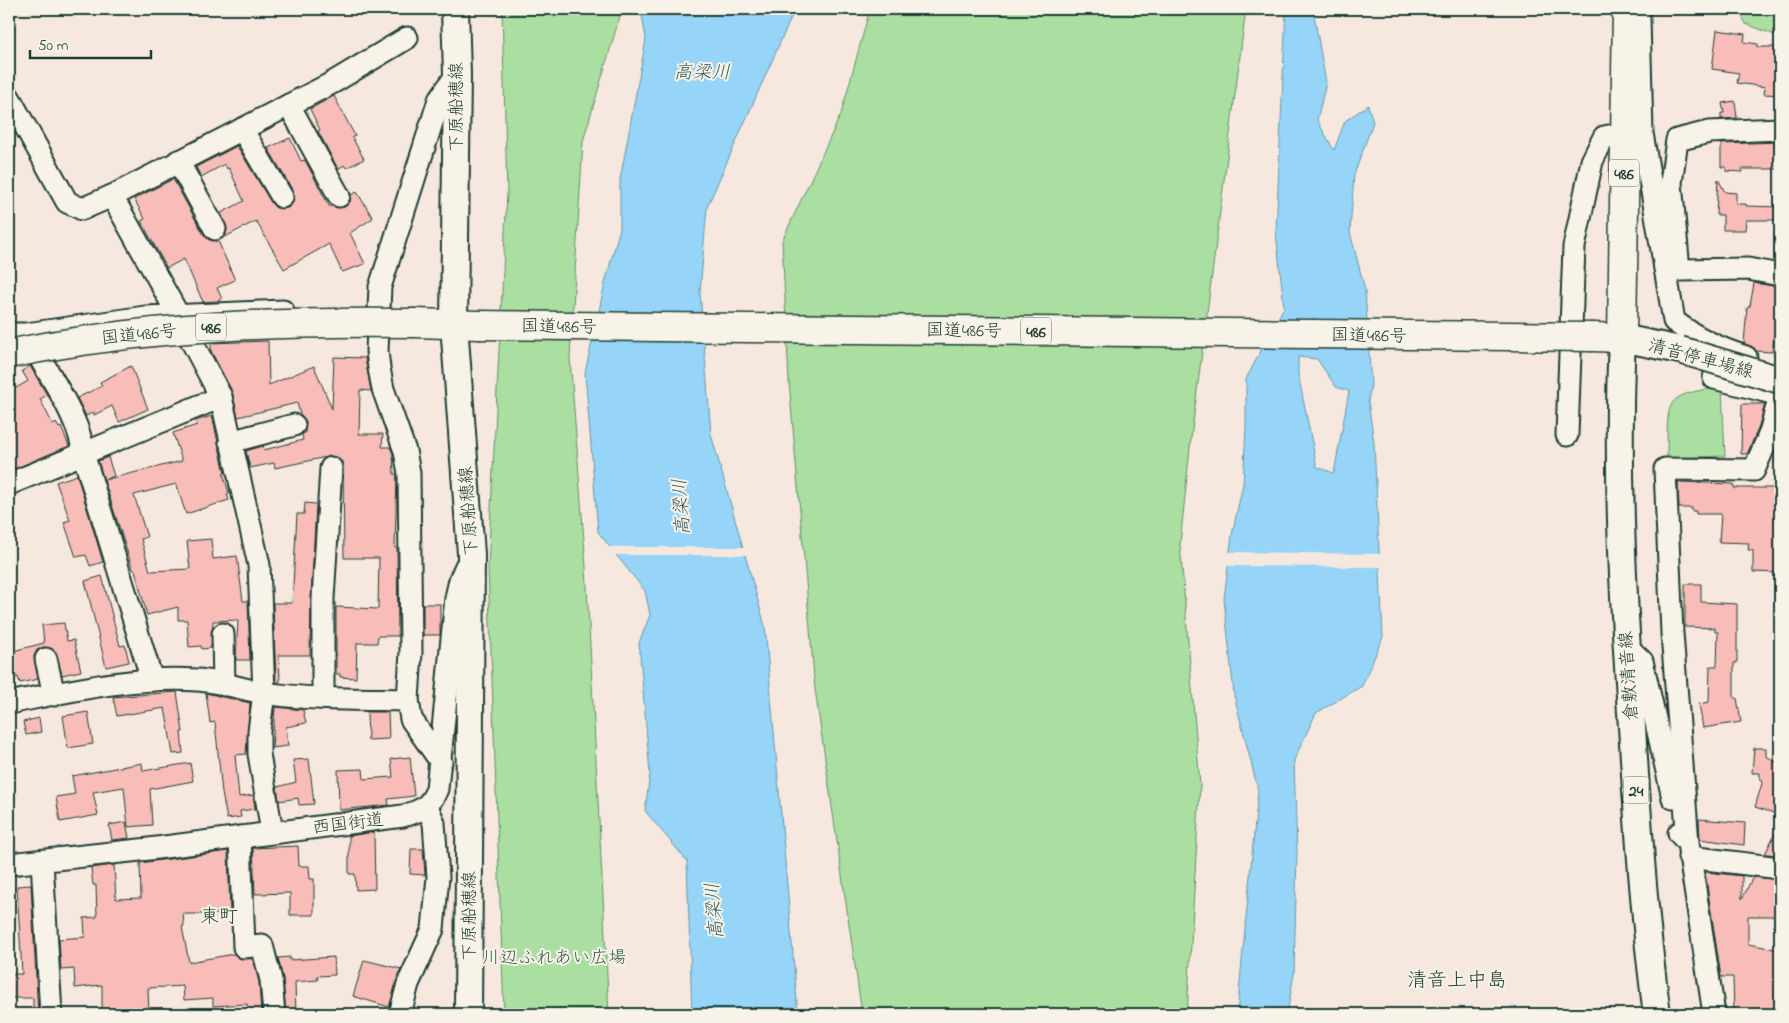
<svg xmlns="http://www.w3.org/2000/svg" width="1789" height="1023" font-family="'Indie Flower','Klee One',sans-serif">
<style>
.green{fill:#aadfa1;stroke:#648e6a}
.water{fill:#96d5f7;stroke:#6698a9;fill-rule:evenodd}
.pier{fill:#f7e8df}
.building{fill:#f9bdb9;stroke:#1f3d34}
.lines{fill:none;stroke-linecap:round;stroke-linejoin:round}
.minor-casing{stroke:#1f3d34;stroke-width:25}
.major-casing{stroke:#1f3d34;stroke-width:30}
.highway-casing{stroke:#1f3d34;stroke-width:31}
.minor{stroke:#f7f3e8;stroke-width:21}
.major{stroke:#f7f3e8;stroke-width:26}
.highway{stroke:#f7f3e8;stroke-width:28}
.major-bridge-casing{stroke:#1f3d34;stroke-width:30;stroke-linecap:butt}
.highway-bridge-casing{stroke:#1f3d34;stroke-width:31;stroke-linecap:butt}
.major-bridge{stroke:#f7f3e8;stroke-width:26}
.highway-bridge{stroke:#f7f3e8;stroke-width:28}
.labels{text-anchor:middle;stroke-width:4;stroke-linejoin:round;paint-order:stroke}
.shield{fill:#f7f3e8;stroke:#60746a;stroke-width:1}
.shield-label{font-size:16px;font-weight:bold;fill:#1f3d34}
.street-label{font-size:18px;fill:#1f3d34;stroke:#f7f3e8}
.park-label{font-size:18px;fill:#3b5d4a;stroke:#f7f3e8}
.water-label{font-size:19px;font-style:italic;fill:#375b5b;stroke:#f7f3e8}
.neighbourhood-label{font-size:19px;fill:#1f3d34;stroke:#f7f3e8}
.quarter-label{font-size:20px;fill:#1f3d34;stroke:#f7f3e8}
</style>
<rect width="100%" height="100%" fill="#f7e8df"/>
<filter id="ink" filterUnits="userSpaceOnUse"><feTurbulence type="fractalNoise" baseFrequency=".02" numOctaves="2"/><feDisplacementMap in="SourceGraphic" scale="10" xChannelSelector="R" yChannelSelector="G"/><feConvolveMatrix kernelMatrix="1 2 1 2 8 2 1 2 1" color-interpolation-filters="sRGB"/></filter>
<g filter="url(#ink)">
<g class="green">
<path d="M502,9H622L583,141L570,357L586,567L609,1014H504L488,567L507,193Z"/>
<path d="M870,9H1246L1191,438L1180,544L1200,785L1187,1014H862L815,689L789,381L782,241L841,114Z"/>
<path d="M1742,9H1780V37L1746,24L1740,13Z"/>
<path d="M1722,387L1725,456L1667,458C1668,400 1661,395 1722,387Z"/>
</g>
<g class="water">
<path d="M641,9H795L707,207L700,292L711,434L765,626L798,1014H692L687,861L645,811L650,774L639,643L650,615L645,591L598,532L585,373L606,279L620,228V180L646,39Z"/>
<path d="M1286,9H1313L1326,83L1317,120L1334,150L1345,121L1368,105L1373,122L1354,175L1350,232L1365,290L1371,384L1368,401L1374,443L1383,637L1362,686L1316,713L1294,760L1297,853L1294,974L1287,1014H1237L1258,790L1234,695L1224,599L1232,535L1243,484L1246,428V379L1284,307L1276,232ZM1298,357L1317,359L1336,387L1349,391L1334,473L1317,467L1298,374Z"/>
</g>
<g class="pier">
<path d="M606,547H746L748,555H613Z"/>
<path d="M1228,552L1381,554L1382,567L1226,566Z"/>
</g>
<g class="building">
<path d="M1717,30L1745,34L1744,42L1758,44V47H1780V95L1764,94L1765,87L1737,83L1739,73L1712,69Z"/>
<path d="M334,96L355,136L352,137L364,159L346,168L344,165L338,169L318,131L320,130L310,109Z"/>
<path d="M1735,101L1737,118L1721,119V113H1724L1722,103Z"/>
<path d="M290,138L301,161L305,160L329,206L345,207L350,202L351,195L357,192L373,218L350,233L365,264L342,272L329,244L284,269L256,221L225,237L227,229L221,213L244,201L229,168L227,169L225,164L201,177L196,167L237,146L272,204L276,208H288L293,203V191L268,148Z"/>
<path d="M1780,142V169H1742V172L1726,171V167H1721V144Z"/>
<path d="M173,179L204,235L209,240L218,241L235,280L217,288L222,299L217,301L203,302L184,259L167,268L141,221L145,219L134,199Z"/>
<path d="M1718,179L1725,192L1736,193V204H1746V206L1780,207V220H1746L1745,230H1723V215H1716Z"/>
<path d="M1754,283L1780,287L1778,331H1775L1772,352L1756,351L1744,343L1747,308L1750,306Z"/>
<path d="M268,341L269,385L314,366L332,409L334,357L365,358L371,391L360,390L359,434H383L382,447H390L393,454L394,474H397L395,548H397L398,636H378L377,643H357L356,678L340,677V674H336V607L378,609L379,558H344L343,462L331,456L275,468L274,463L250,468L246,451L263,446L264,450L303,440L302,434L305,433L306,421L300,414L297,403L238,417L232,391L211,351V343Z"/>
<path d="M30,366L47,395L40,399L53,425L56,423L59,428L61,427L69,446L9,471V392L28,381L22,371Z"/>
<path d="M131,366L148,409L119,422L112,406L94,415V412L86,416L77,398L102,386L100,382Z"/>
<path d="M1742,404H1765L1758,429L1747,454H1741Z"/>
<path d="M212,416L225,473H223L229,493L227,494L229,500L186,514L176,484L134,495L147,537L141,539L150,571L190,569L187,541L211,539L213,559L237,556L243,601H248L250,660H236L238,620L213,621L211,648L202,649L201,646L189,647L187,620H178V607L147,615L135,570H133L104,480L182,461L173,433L197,425L195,421Z"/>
<path d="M108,457L114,476L104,480L98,461Z"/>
<path d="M77,475L103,562L90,566L86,555L76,557L64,522L70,520L56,482Z"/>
<path d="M1678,482L1734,484V488H1774V492H1780V573L1753,572V550H1748L1749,543L1719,542L1721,514H1696V511H1692V508H1679Z"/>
<path d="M305,503L316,504L311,598L310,655H279L280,682H276L273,603H292L297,514H304Z"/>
<path d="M102,576L120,646L125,645L129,662L106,667L85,581Z"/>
<path d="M1685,584H1701V602L1737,604V663H1734V698H1737L1741,722L1703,728L1699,704L1709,702L1710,666H1717L1718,632H1715V628L1685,627Z"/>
<rect x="423" y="604" width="17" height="31"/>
<path d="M64,623L67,641L74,640L81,671L62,675L55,651L44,647L37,650L34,656L38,679L20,683L18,677L9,679V652L44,643L42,625Z"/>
<path d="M177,692L183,732H181L183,753L173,754L165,708L117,716L113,697Z"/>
<path d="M206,693L250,703L246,754L235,755L239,797L253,795L255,809L240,811L241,817L227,819L222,793L215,722L210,723Z"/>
<path d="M275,707L303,710L306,723L286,727L288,746L272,748Z"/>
<path d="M88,712L93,744L68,748L63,716Z"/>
<path d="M367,712H388L389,739L368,740Z"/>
<path d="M39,718L41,732L26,735L23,722Z"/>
<path d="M1754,748H1766V756L1780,764V815L1755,807L1763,780L1760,779V773H1752Z"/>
<path d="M410,757L414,796L388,799L389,805L339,810L338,770L363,769L364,779L393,777L391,759Z"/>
<path d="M309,759L314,804L299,805L298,798L279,801L277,787L296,782L293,760Z"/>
<path d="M142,763L143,771L190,763L193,781L150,789L152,825L128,827L124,787L93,792L98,815L60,822L56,797L75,794L72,776Z"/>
<path d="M1699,819L1745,823L1744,845L1700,839Z"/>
<path d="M126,822L129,838L112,840L109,825Z"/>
<path d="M1780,823V855L1765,854Z"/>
<path d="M374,832L375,889L356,890L355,874H349V836Z"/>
<path d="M298,846L299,866H309L310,879H314V915H290V893L255,894L253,848Z"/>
<path d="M411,849H423L425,875L410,874Z"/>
<path d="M228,851L230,914H183L184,926L182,927L189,962L234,954L239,958L253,959L259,982L261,1014H248L247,1004L213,1006V998L184,1000L183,986L148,988L149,1014L117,1013V1009H102V985L75,988L74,969L61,970L59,939L85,937L84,918L97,917L96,885H93L91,868L114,865L116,899L141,898L140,863Z"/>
<path d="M1705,872L1742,876V899L1753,877L1780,880V916H1748V944L1780,950V967L1776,991H1780V1014H1734L1733,977H1721Z"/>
<path d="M31,885L38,1014H33V998H9V974H22L17,886Z"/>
<path d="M290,957V960L334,957L335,975L317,976L318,980L295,982L296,1014H286L283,979L278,958Z"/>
<path d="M364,960L401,969L389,1007L353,996Z"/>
</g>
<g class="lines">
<defs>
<g id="minor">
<path d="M1639,18L1642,133L1674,321C1696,338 1720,349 1746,357"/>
<path d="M9,97L67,202L82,209L112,196L332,83L407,38"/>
<path d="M289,105L339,196"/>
<path d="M242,129L282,197"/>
<path d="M178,161L215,229"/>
<path d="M112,196L181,320"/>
<path d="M1665,269L1679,270L1671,183L1677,140L1709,132L1780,129"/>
<path d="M1679,270L1748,269L1780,275"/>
<path d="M9,334H26L145,317L283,311"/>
<path d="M27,336C44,367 81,419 83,453L152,680"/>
<path d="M191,340L221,397L259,565L264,693L259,731V754L272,832"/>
<path d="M1723,350L1714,378L1780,395"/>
<path d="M1567,435L1574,247L1592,161L1604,137L1624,133"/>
<path d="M230,442L294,425"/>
<path d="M9,484L221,397"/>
<path d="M223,634L224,685"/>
<path d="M1626,646L1642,661L1673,798"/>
<path d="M46,659L54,695"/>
<path d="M323,697V599L331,468"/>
<path d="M9,703C70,691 134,676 197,680C219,681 241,689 264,693C311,700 360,699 408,700"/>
<path d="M441,762L411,719L408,700L411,652L409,473L405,451L383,389L379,368L377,351L380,287L439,100L457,74"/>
<path d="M1679,833L1688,843L1714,1014"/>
<path d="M240,837L244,947L262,945L271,980L274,1014"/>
<path d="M1688,843L1672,633L1665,469L1754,470L1770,433L1780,395"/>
<path d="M1689,857L1780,868"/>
<path d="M42,861L51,1014"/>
<path d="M9,864L149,849L403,816C421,811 430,807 437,789L456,598L460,580L466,566"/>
<path d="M400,1014L408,984L433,929L438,877L434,823L427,806"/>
</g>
<g id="major">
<path d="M455,9L457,74L454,324L471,554L468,1014"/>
<path d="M1657,1014C1644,919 1638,823 1632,727C1623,598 1616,468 1622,338L1680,350"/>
</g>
<g id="highway">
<path d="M415,323L479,325"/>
<path d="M1593,337L1622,338L1627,9"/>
</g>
</defs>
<use href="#minor" class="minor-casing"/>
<use href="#major" class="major-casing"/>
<use href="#highway" class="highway-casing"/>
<use href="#minor" class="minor"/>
<use href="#major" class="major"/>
<use href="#highway" class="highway"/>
<defs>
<path id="major-bridge" d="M1680,350L1780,380"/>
<g id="highway-bridge">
<path d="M479,325L1593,337"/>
<path d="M9,354C143,326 279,321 415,323"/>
</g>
</defs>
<use href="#major-bridge" class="major-bridge-casing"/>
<use href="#highway-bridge" class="highway-bridge-casing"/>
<use href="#major-bridge" class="major-bridge"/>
<use href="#highway-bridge" class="highway-bridge"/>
</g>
</g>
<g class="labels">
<g class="shield">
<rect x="1609" y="159.5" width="30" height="27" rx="4"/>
<rect x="196" y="313.5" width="30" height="27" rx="4"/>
<rect x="1021" y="317.5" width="30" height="27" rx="4"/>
<rect x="1623.5" y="776.5" width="25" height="27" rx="4"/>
</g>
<g class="shield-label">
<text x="1624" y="179">486</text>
<text x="211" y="333">486</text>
<text x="1036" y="337">486</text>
<text x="1636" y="796">24</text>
</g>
<g class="street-label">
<text transform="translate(456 107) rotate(-90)" y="6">下原船穂線</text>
<text transform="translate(559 326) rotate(1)" y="6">国道486号</text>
<text transform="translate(964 330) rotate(1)" y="6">国道486号</text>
<text transform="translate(139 334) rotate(-6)" y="6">国道486号</text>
<text transform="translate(1369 335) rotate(1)" y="6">国道486号</text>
<text transform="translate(1701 358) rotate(15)" y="6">清音停車場線</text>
<text transform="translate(468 511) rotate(-94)" y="6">下原船穂線</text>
<text transform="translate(1628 676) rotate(-94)" y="6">倉敷清音線</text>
<text transform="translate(348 823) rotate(-7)" y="6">西国街道</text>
<text transform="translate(469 916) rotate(-90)" y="6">下原船穂線</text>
</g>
<g class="park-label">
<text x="554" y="963">川辺ふれあい広場</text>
</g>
<g class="water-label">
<text x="702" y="78">高梁川</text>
<text transform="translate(680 507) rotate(-94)" y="7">高梁川</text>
<text transform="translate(713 911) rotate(-95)" y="7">高梁川</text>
</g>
<g class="neighbourhood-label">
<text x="219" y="922">東町</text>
</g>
<g class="quarter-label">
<text x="1457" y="986">清音上中島</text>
</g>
</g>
<rect width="1789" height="1023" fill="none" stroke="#f7f3e8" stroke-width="30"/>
<rect x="15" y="15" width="1759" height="993" fill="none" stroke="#1f3d34" stroke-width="2" filter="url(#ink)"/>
<path d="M30 50v8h121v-8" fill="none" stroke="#1f3d34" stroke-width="2.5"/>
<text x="38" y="50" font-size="15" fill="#1f3d34" stroke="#f7f3e8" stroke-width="4" paint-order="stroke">50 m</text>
</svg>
